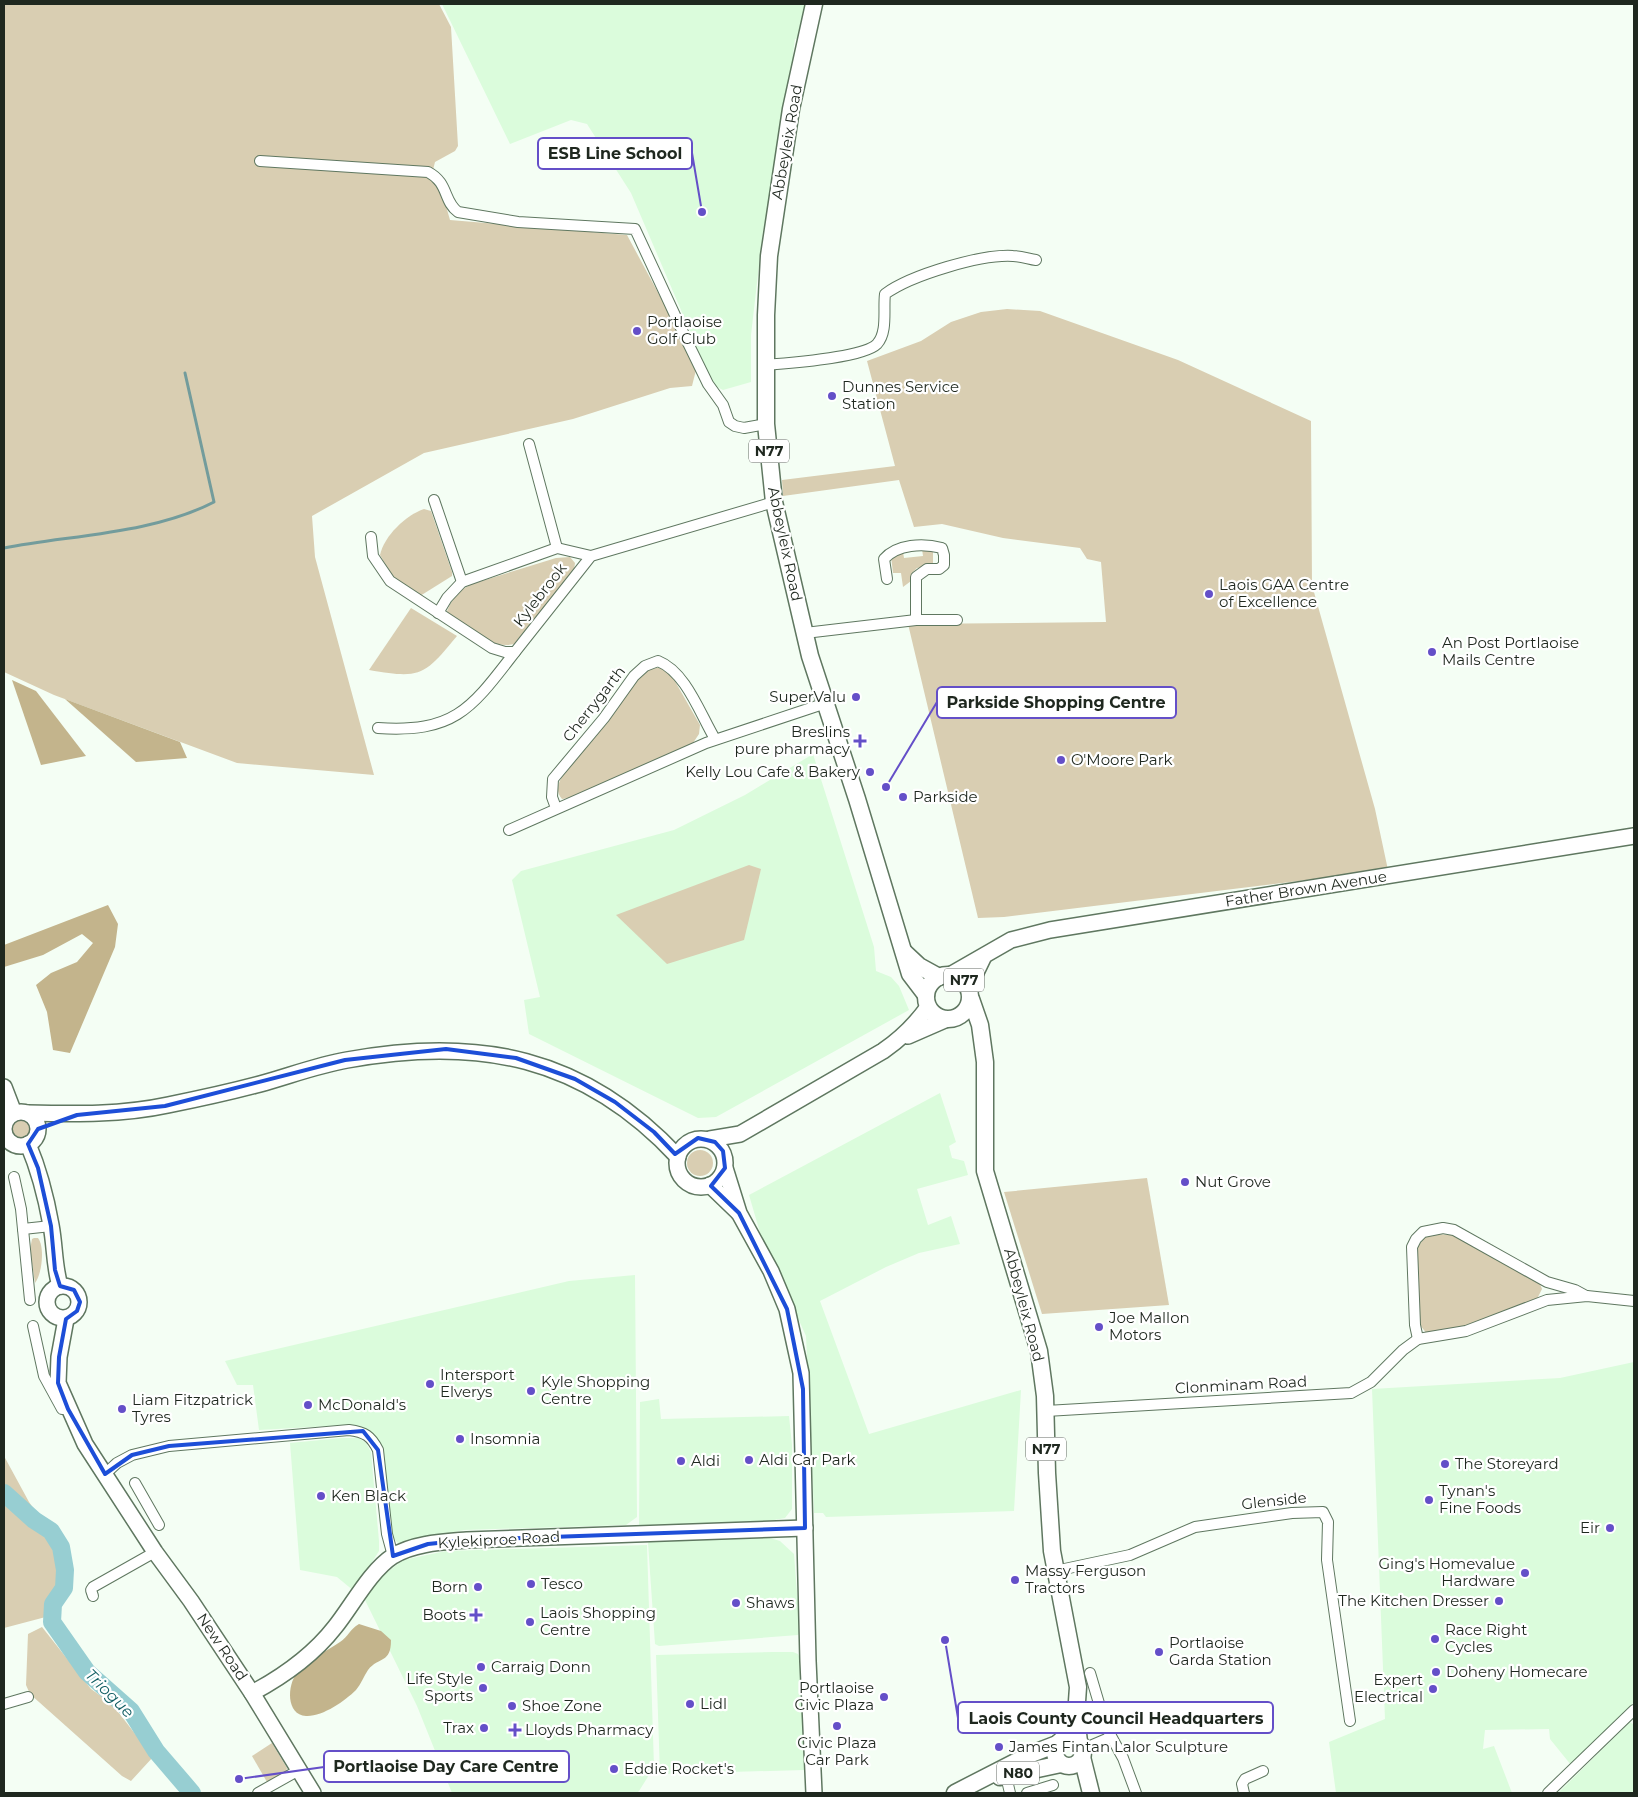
<svg xmlns="http://www.w3.org/2000/svg" width="1638" height="1797" font-family="Montserrat,sans-serif">
<style>
.built{fill:#dbfcdc}
.green{fill:#d9ceb2}
.forest{fill:#c3b48c}
.lines{fill:none;stroke-linecap:round;stroke-linejoin:round}
.stream{stroke:#739c9c;stroke-width:3}
.river{stroke:#97ced2;stroke-width:18}
.street-casing{stroke:#5f7760;stroke-width:12}
.secondary-casing{stroke:#5f7760;stroke-width:18}
.primary-casing{stroke:#5f7760;stroke-width:19}
.street{stroke:#fff;stroke-width:10}
.secondary{stroke:#fff;stroke-width:15}
.primary{stroke:#fff;stroke-width:16}
.marked{fill:none;stroke:#1d4ed8;stroke-width:4;stroke-linejoin:round}
.poi-dot{fill:#644fc8;stroke:#fff;stroke-width:2}
.labels{text-anchor:middle;stroke-width:4.5;stroke-linejoin:round;paint-order:stroke}
.shield{fill:#fff;stroke:#626862;stroke-width:1}
.shield-label{font-size:14px;font-weight:bold;fill:#1f281f}
.street-label{font-size:15px;fill:#1f281f;stroke:#fff}
.poi-label{font-size:15px;fill:#1f281f;stroke:#fff;text-anchor:start}
.water-label{font-size:16px;font-style:italic;fill:#125e63;stroke:#fff}
.leader{fill:none;stroke:#644fc8;stroke-width:2}
.callout-dot{fill:#644fc8;stroke:#fff;stroke-width:2}
.callout{fill:#fff;stroke:#644fc8;stroke-width:2}
.callout-label{font-size:16px;text-anchor:middle;font-weight:bold;fill:#1f281f}
</style>
<rect width="100%" height="100%" fill="#f4fef4"/>
<g class="built">
<path d="M442,4H810L803,37L795,39L793,54L798,57L763,231L751,335V382L723,390L713,385L631,193L587,124L571,120L510,144Z"/>
<path d="M813,754L874,947L876,971L891,977L899,986L909,1010L716,1117L698,1118L529,1034L524,1000L540,997L512,880L521,871L674,830L745,795Z"/>
<path d="M940,1093L956,1142L949,1146L952,1158L964,1161L968,1175L917,1189L928,1225L951,1216L960,1244L919,1253L886,1267L820,1301L869,1434L1021,1390L1014,1511L826,1517L823,1513H814L806,1336L761,1236L749,1195Z"/>
<path d="M635,1275L637,1517L626,1525L464,1530L399,1544L393,1538L379,1446L367,1430L347,1425L259,1430L253,1385H237L225,1361L569,1281Z"/>
<path d="M1634,1362V1702L1571,1765L1550,1739L1549,1729L1485,1730L1483,1749L1494,1746L1512,1793H1336L1329,1742L1385,1719L1372,1389L1560,1378Z"/>
<path d="M659,1399L661,1419L789,1416L792,1445V1509L785,1518L763,1522L639,1526L640,1402Z"/>
<path d="M341,1438H359L366,1443L371,1452L379,1541V1551L354,1591L337,1577L300,1570L290,1443Z"/>
<path d="M770,1538L780,1541L794,1554L800,1632L798,1635L659,1646L655,1644L648,1543L652,1539Z"/>
<path d="M647,1545L654,1767L639,1791L637,1793H452L417,1706L365,1600L372,1584L403,1560L446,1551Z"/>
<path d="M772,1652H793L798,1654L802,1662L804,1770L660,1774L656,1655Z"/>
<path d="M1630,1722L1634,1725V1793H1558Z"/>
</g>
<g class="green">
<path d="M4,4H439L451,27L458,146L455,151L435,162L431,178L442,192L450,220L627,235L669,313L696,370L692,386L670,388L573,419L424,453L312,516L315,557L374,775L237,763L54,695L4,672Z"/>
<path d="M1007,309L1040,311L1178,360L1311,421L1312,585L1375,809L1388,870L1004,917L978,918L908,624L1106,622L1101,562L1087,559L1080,548L1003,538L942,524L914,527L899,480L783,496L782,480L895,466L867,361L921,341L951,322L981,312Z"/>
<path d="M424,509L431,511L452,572V576L420,596L393,578L380,555C384,536 406,515 424,509Z"/>
<path d="M922,549L933,551V565L917,568L912,573L911,581L903,587L901,573H893L891,556L903,552L904,558L923,556Z"/>
<path d="M570,557L575,563L574,570L514,644C491,650 464,626 446,614C451,600 458,590 472,584L556,558Z"/>
<path d="M411,608L457,636C424,676 421,679 369,670Z"/>
<path d="M660,667L672,676L700,725L699,734L693,743L569,798L562,799C555,791 558,783 563,775L645,671Z"/>
<path d="M749,865L761,869L744,940L667,964L616,915Z"/>
<circle cx="20" cy="1129" r="11"/>
<circle cx="700" cy="1163" r="13"/>
<path d="M1147,1178L1169,1305L1042,1314L1004,1192Z"/>
<path d="M1433,1234L1454,1235L1540,1284L1542,1289L1537,1299L1456,1329L1427,1334L1420,1325L1416,1249L1425,1237Z"/>
<path d="M34,1238H38C45,1247 42,1274 35,1283L30,1250L32,1239Z"/>
<path d="M4,1456L29,1502L43,1522L54,1529L64,1546L72,1575L57,1614L4,1628Z"/>
<path d="M42,1627L91,1689L112,1704L153,1757L131,1781L122,1776L30,1694L26,1685L28,1634Z"/>
<path d="M272,1743L287,1768L286,1772L267,1782L252,1756Z"/>
</g>
<g class="forest">
<path d="M12,680L36,691L86,756L41,765Z"/>
<path d="M65,699L180,742L187,758L136,762Z"/>
<path d="M108,905L118,924L115,947L70,1053L53,1050L47,1012L36,985L51,973L77,962L93,943L82,934L43,955L4,967V945Z"/>
<path d="M359,1624L381,1631L391,1640C391,1664 379,1656 368,1670C364,1676 361,1684 356,1690C345,1701 322,1717 306,1716C286,1715 287,1685 297,1673C308,1661 326,1651 340,1642C348,1637 350,1629 359,1624Z"/>
</g>
<g class="lines">
<path class="stream" d="M4,548C71,535 152,534 214,502L185,373"/>
<path class="river" d="M4,1493L34,1520L51,1531L61,1547L65,1570L64,1588L53,1604L52,1622L87,1672L131,1711L156,1751L192,1793"/>
<defs>
<g id="street">
<path d="M260,161L428,172C449,183 443,201 458,212L518,222L635,229L687,341L708,384L723,405L729,422L735,426L744,428L766,424"/>
<path d="M766,365C788,363 863,358 877,344C888,332 883,309 885,294C911,275 981,254 1013,256C1021,256 1029,259 1036,260"/>
<path d="M529,444L557,548"/>
<path d="M434,500L462,582"/>
<path d="M371,537L373,556L390,581L492,648L505,652H515L591,556L774,502"/>
<path d="M887,579L884,559C897,544 923,543 942,548L944,555V565L939,569H927L916,577V620"/>
<path d="M438,613L447,598L462,582L557,548L591,556"/>
<path d="M805,633L916,620H957"/>
<path d="M378,728C455,733 471,709 515,652"/>
<path d="M556,808L552,797L553,779L604,718L634,676L645,666L658,661C686,672 700,714 715,739"/>
<path d="M509,830L706,743L826,703"/>
<path d="M14,1177L21,1209L30,1300"/>
<path d="M23,1229L51,1226"/>
<path d="M33,1326L44,1376L62,1409H68"/>
<path d="M1418,1339L1415,1325L1412,1247L1416,1239L1423,1232L1443,1228L1454,1230L1547,1282L1575,1290L1586,1296"/>
<path d="M1046,1411L1351,1393L1371,1382L1403,1350L1418,1339L1466,1331L1547,1300L1587,1296L1634,1301"/>
<path d="M105,1474L117,1463L132,1455L169,1446L349,1430C365,1432 371,1436 378,1450L387,1534L393,1556"/>
<path d="M135,1483L159,1525"/>
<path d="M1055,1571L1130,1555L1195,1527L1292,1513L1323,1512L1328,1522L1327,1560L1350,1721"/>
<path d="M93,1596L91,1590L93,1587L155,1552"/>
<path d="M1090,1673L1106,1727L1123,1758L1136,1793"/>
<path d="M4,1704L28,1697"/>
<path d="M1083,1749L1111,1737"/>
<path d="M1006,1776L1010,1793"/>
<path d="M258,1793L299,1770"/>
<path d="M1027,1793L1053,1785"/>
<path d="M1244,1793L1242,1784L1245,1779L1263,1771"/>
<path d="M1548,1793L1634,1710"/>
</g>
<g id="secondary">
<path d="M950,975L1011,940L1050,930L1634,836"/>
<path d="M969,987L983,958"/>
<path d="M908,1036L947,1019"/>
<path d="M4,1087L14,1113"/>
<circle cx="21" cy="1129" r="17"/>
<path d="M28,1113C75,1114 122,1115 168,1105C198,1099 230,1092 260,1084C289,1076 318,1065 347,1060C478,1036 584,1056 678,1157"/>
<circle cx="701" cy="1163" r="24"/>
<path d="M710,1139L740,1134L883,1051C902,1038 915,1025 928,1007"/>
<path d="M28,1144C39,1170 46,1197 51,1225C55,1246 54,1266 60,1286"/>
<path d="M725,1168L739,1213L771,1271L787,1309L801,1373L808,1661L814,1793"/>
<path d="M710,1185L738,1212"/>
<circle cx="63" cy="1302" r="16"/>
<path d="M66,1319L59,1357L58,1383L85,1444L155,1552L191,1601L252,1693L313,1793"/>
<path d="M252,1693C282,1677 314,1654 335,1627C352,1606 370,1571 393,1556C414,1543 443,1542 467,1540L805,1528"/>
</g>
<g id="primary">
<path d="M814,4L791,109L769,256L766,315V424L774,502L810,656L857,799L910,974L926,995"/>
<path d="M904,952L919,966L939,977"/>
<circle cx="948" cy="997" r="22"/>
<path d="M971,999L980,1025L985,1062V1171L1039,1351L1045,1396L1047,1473L1052,1551L1078,1687L1076,1716L1079,1742"/>
<circle cx="1069" cy="1752" r="14"/>
<path d="M1082,1757L1091,1793"/>
<path d="M1000,1777L1061,1764"/>
<path d="M955,1793L1031,1754L1057,1744"/>
</g>
</defs>
<use href="#street" class="street-casing"/>
<use href="#secondary" class="secondary-casing"/>
<use href="#primary" class="primary-casing"/>
<use href="#street" class="street"/>
<use href="#secondary" class="secondary"/>
<use href="#primary" class="primary"/>
</g>
<path class="marked" d="M446,1049L516,1058L575,1079L615,1102L654,1132L675,1154L698,1138L715,1142L723,1151L725,1168L711,1186L739,1213L787,1309L803,1389L805,1528L467,1540L428,1544L393,1556L378,1450L363,1431L169,1446L132,1455L105,1474L68,1409L58,1383L59,1357L66,1319L77,1311L80,1302L74,1290L60,1286L55,1270L51,1226L38,1168L28,1144L38,1129L77,1115L165,1106L345,1060Z"/>
<g class="poi-dot">
<circle cx="637" cy="331" r="5"/>
<circle cx="832" cy="396" r="5"/>
<circle cx="1209" cy="594" r="5"/>
<circle cx="1432" cy="652" r="5"/>
<circle cx="856" cy="697" r="5"/>
<path d="M857.5 733.5h5v5h5v5h-5v5h-5v-5h-5v-5h5z"/>
<circle cx="1061" cy="760" r="5"/>
<circle cx="870" cy="772" r="5"/>
<circle cx="903" cy="797" r="5"/>
<circle cx="1185" cy="1182" r="5"/>
<circle cx="1099" cy="1327" r="5"/>
<circle cx="430" cy="1384" r="5"/>
<circle cx="531" cy="1391" r="5"/>
<circle cx="308" cy="1405" r="5"/>
<circle cx="122" cy="1409" r="5"/>
<circle cx="460" cy="1439" r="5"/>
<circle cx="749" cy="1460" r="5"/>
<circle cx="681" cy="1461" r="5"/>
<circle cx="1445" cy="1464" r="5"/>
<circle cx="321" cy="1496" r="5"/>
<circle cx="1429" cy="1500" r="5"/>
<circle cx="1610" cy="1528" r="5"/>
<circle cx="1525" cy="1573" r="5"/>
<circle cx="1015" cy="1580" r="5"/>
<circle cx="531" cy="1584" r="5"/>
<circle cx="478" cy="1587" r="5"/>
<circle cx="1499" cy="1601" r="5"/>
<circle cx="736" cy="1603" r="5"/>
<path d="M473.5 1607.5h5v5h5v5h-5v5h-5v-5h-5v-5h5z"/>
<circle cx="530" cy="1622" r="5"/>
<circle cx="1435" cy="1639" r="5"/>
<circle cx="1159" cy="1652" r="5"/>
<circle cx="481" cy="1667" r="5"/>
<circle cx="1436" cy="1672" r="5"/>
<circle cx="483" cy="1688" r="5"/>
<circle cx="1433" cy="1689" r="5"/>
<circle cx="884" cy="1697" r="5"/>
<circle cx="690" cy="1704" r="5"/>
<circle cx="512" cy="1706" r="5"/>
<circle cx="837" cy="1726" r="5"/>
<circle cx="484" cy="1728" r="5"/>
<path d="M512.5 1722.5h5v5h5v5h-5v5h-5v-5h-5v-5h5z"/>
<circle cx="999" cy="1747" r="5"/>
<circle cx="614" cy="1769" r="5"/>
</g>
<g class="labels">
<g class="shield">
<rect x="749" y="439.5" width="40" height="23" rx="4"/>
<rect x="944" y="968.5" width="40" height="23" rx="4"/>
<rect x="1026" y="1437.5" width="40" height="23" rx="4"/>
<rect x="997" y="1761.5" width="42" height="23" rx="4"/>
</g>
<g class="shield-label">
<text x="769" y="456">N77</text>
<text x="964" y="985">N77</text>
<text x="1046" y="1454">N77</text>
<text x="1018" y="1778">N80</text>
</g>
<g class="street-label">
<text transform="translate(787 142) rotate(-80)" y="5">Abbeyleix Road</text>
<text transform="translate(785 544) rotate(78)" y="5">Abbeyleix Road</text>
<text transform="translate(540 595) rotate(-52)" y="5">Kylebrook</text>
<text transform="translate(594 704) rotate(-52)" y="5">Cherrygarth</text>
<text transform="translate(1306 889) rotate(-9)" y="5">Father Brown Avenue</text>
<text transform="translate(1024 1305) rotate(75)" y="5">Abbeyleix Road</text>
<text transform="translate(1241 1385) rotate(-3)" y="5">Clonminam Road</text>
<text transform="translate(1274 1501) rotate(-6)" y="5">Glenside</text>
<text transform="translate(499 1540) rotate(-3)" y="5">Kylekiproe Road</text>
<text transform="translate(222 1647) rotate(56)" y="5">New Road</text>
</g>
<g class="poi-label">
<text x="647" y="327">Portlaoise<tspan x="647" dy="17">Golf Club</tspan></text>
<text x="842" y="392">Dunnes Service<tspan x="842" dy="17">Station</tspan></text>
<text x="1219" y="590">Laois GAA Centre<tspan x="1219" dy="17">of Excellence</tspan></text>
<text x="1442" y="648">An Post Portlaoise<tspan x="1442" dy="17">Mails Centre</tspan></text>
<text x="846" y="702" text-anchor="end">SuperValu</text>
<text x="850" y="737" text-anchor="end">Breslins<tspan x="850" dy="17">pure pharmacy</tspan></text>
<text x="1071" y="765">O'Moore Park</text>
<text x="860" y="777" text-anchor="end">Kelly Lou Cafe &amp; Bakery</text>
<text x="913" y="802">Parkside</text>
<text x="1195" y="1187">Nut Grove</text>
<text x="1109" y="1323">Joe Mallon<tspan x="1109" dy="17">Motors</tspan></text>
<text x="440" y="1380">Intersport<tspan x="440" dy="17">Elverys</tspan></text>
<text x="541" y="1387">Kyle Shopping<tspan x="541" dy="17">Centre</tspan></text>
<text x="132" y="1405">Liam Fitzpatrick<tspan x="132" dy="17">Tyres</tspan></text>
<text x="318" y="1410">McDonald's</text>
<text x="470" y="1444">Insomnia</text>
<text x="759" y="1465">Aldi Car Park</text>
<text x="691" y="1466">Aldi</text>
<text x="1455" y="1469">The Storeyard</text>
<text x="1439" y="1496">Tynan's<tspan x="1439" dy="17">Fine Foods</tspan></text>
<text x="331" y="1501">Ken Black</text>
<text x="1600" y="1533" text-anchor="end">Eir</text>
<text x="1515" y="1569" text-anchor="end">Ging's Homevalue<tspan x="1515" dy="17">Hardware</tspan></text>
<text x="1025" y="1576">Massy Ferguson<tspan x="1025" dy="17">Tractors</tspan></text>
<text x="541" y="1589">Tesco</text>
<text x="468" y="1592" text-anchor="end">Born</text>
<text x="1489" y="1606" text-anchor="end">The Kitchen Dresser</text>
<text x="746" y="1608">Shaws</text>
<text x="540" y="1618">Laois Shopping<tspan x="540" dy="17">Centre</tspan></text>
<text x="466" y="1620" text-anchor="end">Boots</text>
<text x="1445" y="1635">Race Right<tspan x="1445" dy="17">Cycles</tspan></text>
<text x="1169" y="1648">Portlaoise<tspan x="1169" dy="17">Garda Station</tspan></text>
<text x="491" y="1672">Carraig Donn</text>
<text x="1446" y="1677">Doheny Homecare</text>
<text x="473" y="1684" text-anchor="end">Life Style<tspan x="473" dy="17">Sports</tspan></text>
<text x="1423" y="1685" text-anchor="end">Expert<tspan x="1423" dy="17">Electrical</tspan></text>
<text x="874" y="1693" text-anchor="end">Portlaoise<tspan x="874" dy="17">Civic Plaza</tspan></text>
<text x="700" y="1709">Lidl</text>
<text x="522" y="1711">Shoe Zone</text>
<text x="474" y="1733" text-anchor="end">Trax</text>
<text x="525" y="1735">Lloyds Pharmacy</text>
<text x="837" y="1748" text-anchor="middle">Civic Plaza<tspan x="837" dy="17">Car Park</tspan></text>
<text x="1009" y="1752">James Fintan Lalor Sculpture</text>
<text x="624" y="1774">Eddie Rocket's</text>
</g>
<g class="water-label">
<text transform="translate(110 1693) rotate(45)" y="6">Triogue</text>
</g>
</g>
<path class="leader" d="M702 212L692 153M886 787L937 702M945 1640L958 1718M239 1779L324 1767"/>
<g class="callout-dot">
<circle cx="702" cy="212" r="5"/>
<circle cx="886" cy="787" r="5"/>
<circle cx="945" cy="1640" r="5"/>
<circle cx="239" cy="1779" r="5"/>
</g>
<g class="callout">
<rect x="538" y="138" width="154" height="31" rx="5"/>
<rect x="937" y="687" width="239" height="31" rx="5"/>
<rect x="958" y="1702" width="315" height="31" rx="5"/>
<rect x="324" y="1751" width="245" height="31" rx="5"/>
</g>
<g class="callout-label">
<text x="615" y="159">ESB Line School</text>
<text x="1056" y="708">Parkside Shopping Centre</text>
<text x="1116" y="1724">Laois County Council Headquarters</text>
<text x="446" y="1772">Portlaoise Day Care Centre</text>
</g>
<rect width="1638" height="1797" fill="none" stroke="#1f281f" stroke-width="10"/>
</svg>
